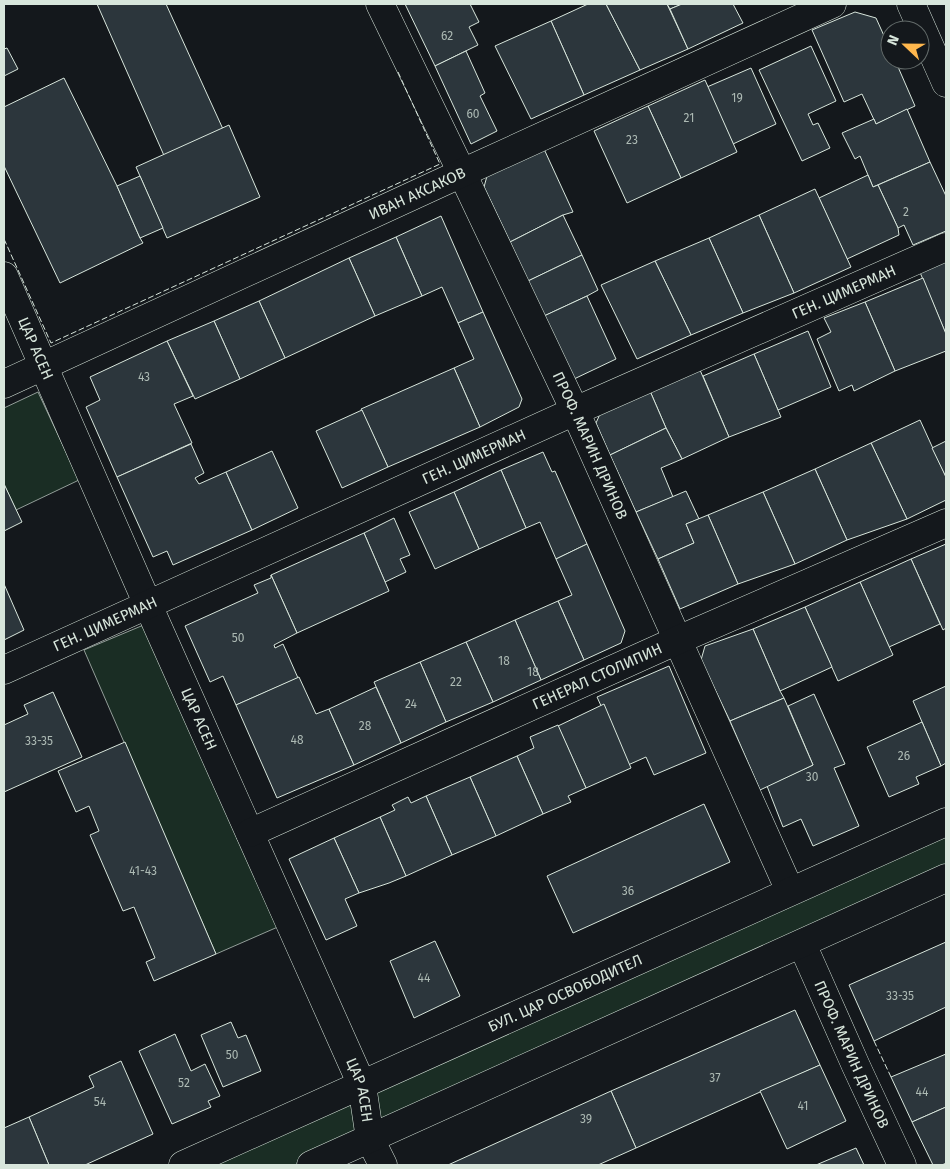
<svg xmlns="http://www.w3.org/2000/svg" width="950" height="1169" font-family="'Fira Sans',sans-serif">
<style>
.green{fill:#1a2d24;stroke:#939e99}
.building{fill:#2c363c;stroke:#d8e6dc}
.lines{fill:none;stroke-linecap:round;stroke-linejoin:round}
.minor-casing{stroke:#d8e6dc;stroke-width:29}
.major-casing{stroke:#d8e6dc;stroke-width:29}
.minor{stroke:#14181c;stroke-width:28}
.major{stroke:#14181c;stroke-width:28}
.fence{stroke:#d8e6dc;stroke-width:1;stroke-dasharray:6 2.5;stroke-linecap:butt}
.labels{text-anchor:middle;stroke-width:4;stroke-linejoin:round;paint-order:stroke}
.number-label{font-size:12px;fill:#adbab4}
.street-label{font-size:15px;fill:#d8e6dc;stroke:#14181c}
</style>
<rect width="100%" height="100%" fill="#14181c"/>
<g class="green">
<path d="M38,392L79,480L16,510L4,484V408Z"/>
<path d="M146,624L280,926L216,954L84,650Z"/>
<path d="M946,820V879L311,1165H183Z"/>
</g>
<g class="building">
<path d="M97,4H166L253,195L172,234L142,170L166,160Z"/>
<path d="M405,4H470L479,22L469,27L478,45L435,66Z"/>
<path d="M588,4H606L640,70L584,95L551,21Z"/>
<path d="M606,4H667L688,49L640,70Z"/>
<path d="M667,4H682L670,9Z"/>
<path d="M682,4H733L743,23L688,49L670,9Z"/>
<path d="M855,12L876,18L890,49V60H895L915,106L876,124L862,94L844,102L812,30Z"/>
<path d="M551,21L584,95L531,119L495,46Z"/>
<path d="M811,46L836,101L808,114L813,125L818,123L830,148L802,161L759,70Z"/>
<path d="M7,48L18,69L4,76V49Z"/>
<path d="M466,51L485,93L480,96L497,131L471,144L435,66Z"/>
<path d="M751,68L776,124L733,144L707,87Z"/>
<path d="M64,78L117,186L140,238L143,243L60,283L4,166V107Z"/>
<path d="M705,80L737,152L681,178L648,106Z"/>
<path d="M648,106L681,178L627,203L594,131Z"/>
<path d="M907,109L930,162L873,187L860,156L855,159L842,133L874,119L876,124Z"/>
<path d="M229,125L260,197L167,238L136,167Z"/>
<path d="M544,149L573,212L563,215L510,242L484,187L487,176Z"/>
<path d="M930,162L946,196V231L913,245L904,225L898,228L878,185Z"/>
<path d="M868,175L873,187L878,185L898,228L899,235L847,259L819,198Z"/>
<path d="M140,176L163,228L140,238L117,186Z"/>
<path d="M815,189L851,267L794,293L759,215Z"/>
<path d="M563,215L582,255L528,281L510,242Z"/>
<path d="M759,215L794,293L743,313L709,238Z"/>
<path d="M441,216L483,312L458,323L442,287L422,296L396,237Z"/>
<path d="M396,237L422,296L375,316L349,258Z"/>
<path d="M709,238L743,313L691,335L655,261Z"/>
<path d="M582,255L598,290L587,296L544,316L528,281Z"/>
<path d="M946,257V334L919,270Z"/>
<path d="M349,258L375,316L285,358L259,301Z"/>
<path d="M655,261L691,335L637,359L601,285Z"/>
<path d="M923,278L946,334V351L895,371L865,302Z"/>
<path d="M587,296L616,359L574,379L544,316Z"/>
<path d="M259,301L285,358L240,379L214,321Z"/>
<path d="M865,302L895,371L854,391L852,385L839,391L817,339L831,332L824,318Z"/>
<path d="M483,312L522,399L519,407L480,427L454,368L474,359L458,323Z"/>
<path d="M214,321L240,379L195,399L167,341Z"/>
<path d="M808,331L831,387L778,410L754,354Z"/>
<path d="M167,341L193,396L174,404L192,443L117,477L86,407L100,400L90,377Z"/>
<path d="M754,354L781,417L729,437L703,376Z"/>
<path d="M454,368L480,427L388,467L361,409Z"/>
<path d="M700,370L729,437L682,459L666,428L650,391Z"/>
<path d="M650,391L666,428L610,455L596,423L600,414Z"/>
<path d="M362,410L388,467L342,488L316,431Z"/>
<path d="M920,420L946,477V500L907,519L871,443Z"/>
<path d="M666,428L682,459L661,468L673,497L636,512L610,455Z"/>
<path d="M946,441V477L932,448Z"/>
<path d="M871,443L907,519L847,540L815,469Z"/>
<path d="M191,444L204,473L195,478L199,484L226,472L252,530L173,565L167,551L153,557L117,477Z"/>
<path d="M272,451L298,508L252,530L226,472Z"/>
<path d="M543,452L552,472L555,471L587,544L556,559L540,522L526,528L501,470Z"/>
<path d="M815,469L847,540L795,564L763,492Z"/>
<path d="M501,470L526,528L479,549L454,492Z"/>
<path d="M4,484L22,522L4,531Z"/>
<path d="M686,491L699,519L686,524L694,543L658,559L636,512Z"/>
<path d="M454,492L479,549L435,569L409,512Z"/>
<path d="M763,492L795,564L738,584L708,515Z"/>
<path d="M708,515L738,584L680,609L658,559L694,543L686,524Z"/>
<path d="M394,518L410,555L400,559L406,572L385,582L364,533Z"/>
<path d="M364,533L389,591L297,633L271,575Z"/>
<path d="M587,544L625,631L621,643L584,660L558,601L572,595L556,559Z"/>
<path d="M946,544V628L943,630L911,559Z"/>
<path d="M911,559L940,624L889,647L860,582Z"/>
<path d="M271,575L297,633L274,645L275,648L283,644L298,678L236,705L223,676L210,682L185,626L258,593L254,585L271,578Z"/>
<path d="M860,582L893,655L838,681L805,607Z"/>
<path d="M4,584L24,630L4,640Z"/>
<path d="M558,601L584,660L541,680L515,620Z"/>
<path d="M805,607L832,667L780,691L753,629Z"/>
<path d="M515,620L541,680L493,702L466,642Z"/>
<path d="M753,629L780,691L784,698L730,721L701,660L705,646Z"/>
<path d="M466,642L493,702L446,722L420,662Z"/>
<path d="M420,662L446,722L401,743L374,682Z"/>
<path d="M669,666L706,753L654,775L646,757L628,765L597,697Z"/>
<path d="M299,677L316,714L329,709L354,765L277,798L236,705Z"/>
<path d="M946,686V763L941,766L913,701Z"/>
<path d="M376,687L401,743L354,765L329,709Z"/>
<path d="M53,692L82,757L4,792V725L28,714L24,705Z"/>
<path d="M814,694L845,764L834,768L859,826L813,846L801,819L783,827L767,786L813,765L788,706Z"/>
<path d="M784,698L813,765L760,790L730,721Z"/>
<path d="M604,704L631,768L586,788L558,726Z"/>
<path d="M922,722L941,766L916,777L919,784L889,797L867,747Z"/>
<path d="M558,725L586,788L568,796L571,802L543,814L517,756L534,748L530,737Z"/>
<path d="M125,742L216,954L154,981L146,962L155,958L134,907L123,911L90,835L99,831L89,806L76,812L58,771Z"/>
<path d="M517,756L543,814L496,836L470,777Z"/>
<path d="M470,777L496,836L452,855L426,796Z"/>
<path d="M426,796L452,855L406,876L380,817L395,810L392,805L408,797L411,803Z"/>
<path d="M704,804L730,862L573,933L547,876Z"/>
<path d="M380,817L406,876L389,883L359,893L334,838Z"/>
<path d="M334,838L359,893L345,899L357,926L326,940L289,859Z"/>
<path d="M435,941L460,996L414,1018L390,961Z"/>
<path d="M946,942V1007L874,1041L849,985Z"/>
<path d="M795,1010L820,1065L636,1148L611,1091Z"/>
<path d="M231,1022L238,1038L246,1035L261,1071L223,1087L201,1035Z"/>
<path d="M175,1034L191,1071L205,1064L220,1096L208,1101L211,1107L172,1124L139,1051Z"/>
<path d="M946,1054V1107L912,1122L891,1077Z"/>
<path d="M121,1061L153,1134L85,1165H49L29,1117L94,1087L89,1076Z"/>
<path d="M820,1065L846,1121L787,1149L760,1091Z"/>
<path d="M611,1091L636,1148L598,1165H448Z"/>
<path d="M946,1107V1163L942,1165H933L912,1122Z"/>
<path d="M29,1117L49,1165H4V1128Z"/>
<path d="M856,1148L864,1165H816Z"/>
</g>
<g class="lines">
<defs>
<g id="minor">
<path id="s1" d="M380,4L462,173L575,411L790,891"/>
<path id="s2" d="M4,276L148,605L362,1085L370,1139L383,1165"/>
<path id="s3" d="M4,384L462,173L832,4"/>
<path id="s4" d="M4,670L575,411L946,247"/>
<path id="s5" d="M250,833L678,640L946,523"/>
<path id="s6" d="M802,944L856,1066L902,1165"/>
</g>
<g id="major">
<path d="M911,4L946,83"/>
<path id="s7" d="M183,1165C438,1052 691,935 946,822"/>
<path d="M311,1165L946,878"/>
</g>
</defs>
<use href="#minor" class="minor-casing"/>
<use href="#major" class="major-casing"/>
<use href="#minor" class="minor"/>
<use href="#major" class="major"/>
<g class="fence">
<path d="M4,239L51,343L440,164L398,72"/>
<path d="M874,1041L891,1077"/>
</g>
</g>
<g class="labels">
<g class="number-label">
<text x="447" y="40">62</text>
<text x="737" y="102">19</text>
<text x="473" y="118">60</text>
<text x="689" y="122">21</text>
<text x="632" y="144">23</text>
<text x="906" y="216">2</text>
<text x="144" y="381">43</text>
<text x="238" y="642">50</text>
<text x="504" y="665">18</text>
<text x="533" y="676">18</text>
<text x="456" y="686">22</text>
<text x="411" y="708">24</text>
<text x="365" y="730">28</text>
<text x="297" y="744">48</text>
<text x="39" y="745">33-35</text>
<text x="904" y="760">26</text>
<text x="812" y="781">30</text>
<text x="143" y="875">41-43</text>
<text x="628" y="895">36</text>
<text x="424" y="982">44</text>
<text x="900" y="1000">33-35</text>
<text x="232" y="1059">50</text>
<text x="715" y="1082">37</text>
<text x="184" y="1087">52</text>
<text x="922" y="1096">44</text>
<text x="100" y="1106">54</text>
<text x="803" y="1110">41</text>
<text x="586" y="1123">39</text>
</g>
<g class="street-label">
<text dy="5" stroke="none"><textPath href="#s3" startOffset="455">ИВАН АКСАКОВ</textPath></text>
<text dy="5" stroke="none"><textPath href="#s4" startOffset="921">ГЕН. ЦИМЕРМАН</textPath></text>
<text dy="5" stroke="none"><textPath href="#s2" startOffset="79">ЦАР АСЕН</textPath></text>
<text dy="5" stroke="none"><textPath href="#s1" startOffset="489">ПРОФ. МАРИН ДРИНОВ</textPath></text>
<text dy="5" stroke="none"><textPath href="#s4" startOffset="516">ГЕН. ЦИМЕРМАН</textPath></text>
<text dy="5" stroke="none"><textPath href="#s4" startOffset="111">ГЕН. ЦИМЕРМАН</textPath></text>
<text dy="5" stroke="none"><textPath href="#s5" startOffset="381">ГЕНЕРАЛ СТОЛИПИН</textPath></text>
<text dy="5" stroke="none"><textPath href="#s2" startOffset="484">ЦАР АСЕН</textPath></text>
<text dy="5" stroke="none"><textPath href="#s7" startOffset="419">БУЛ. ЦАР ОСВОБОДИТЕЛ</textPath></text>
<text dy="5" stroke="none"><textPath href="#s6" startOffset="121">ПРОФ. МАРИН ДРИНОВ</textPath></text>
<text dy="5" stroke="none"><textPath href="#s2" startOffset="889">ЦАР АСЕН</textPath></text>
</g>
</g>
<rect width="950" height="1169" fill="none" stroke="#d8e6dc" stroke-width="10"/>
<g transform="translate(905 45) rotate(292)"><circle r="24" fill="#14181c" stroke="#626a69"/>
<path d="M0-4L9 19L0 12L-9 19Z" fill="#ffb74d"/>
<text y="-8" font-size="14" font-weight="bold" text-anchor="middle" fill="#d8e6dc">N</text>
</g>
</svg>
